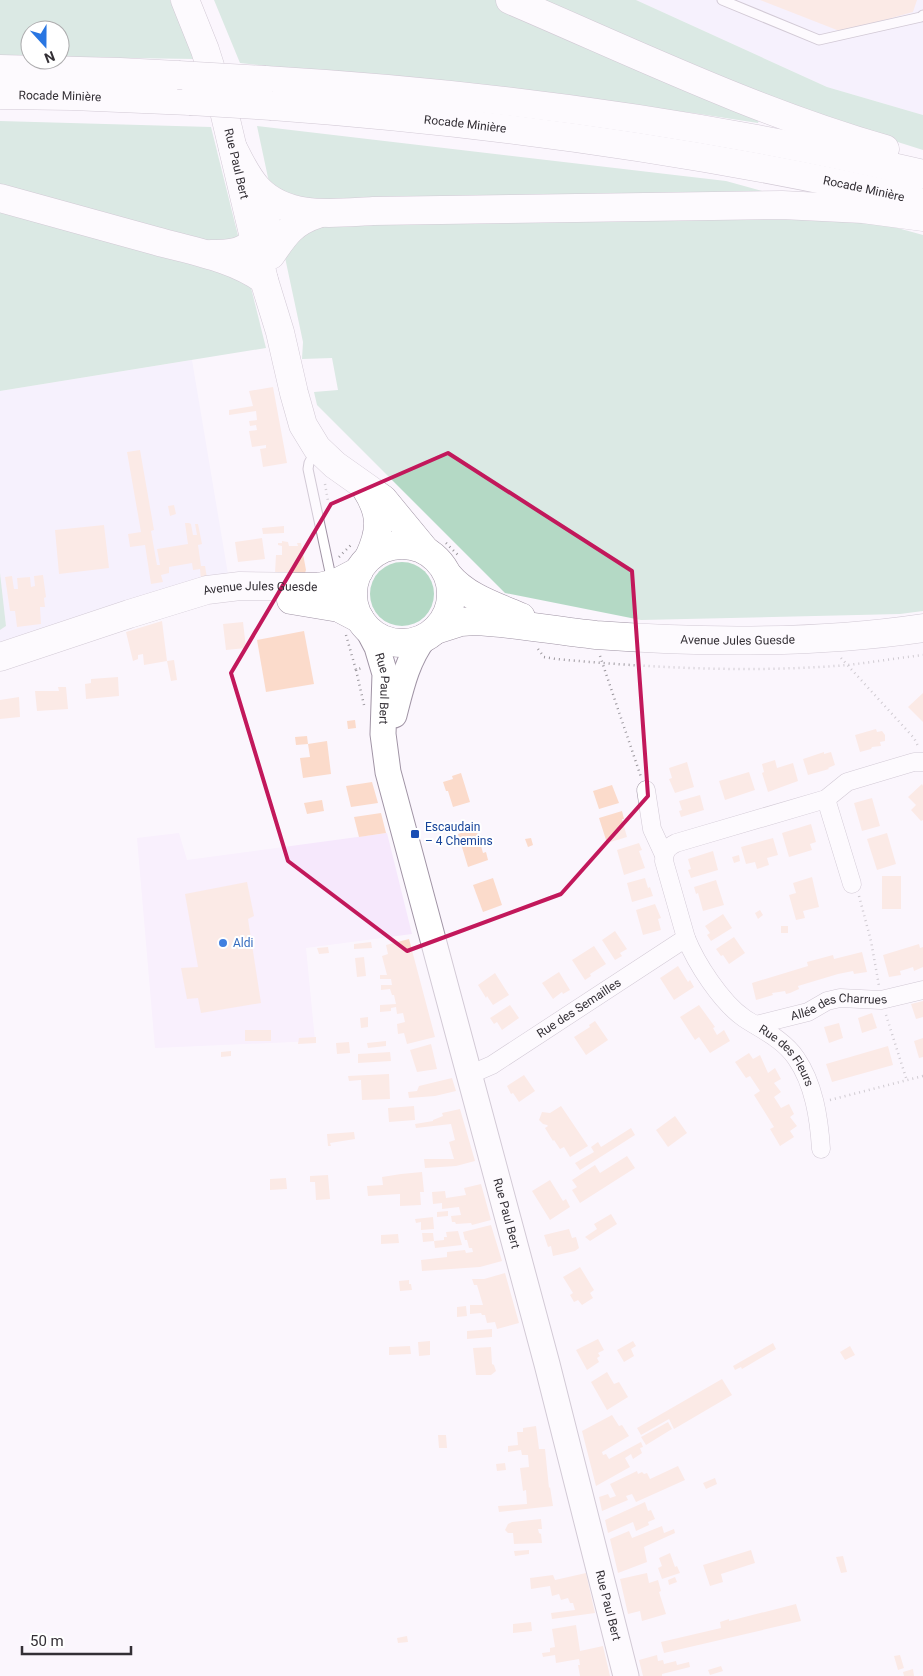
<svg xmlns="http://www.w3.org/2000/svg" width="923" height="1676" font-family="Roboto,sans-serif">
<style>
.built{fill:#f6e8fc}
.industrial{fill:#f0ebfd}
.green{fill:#b4d9c5}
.building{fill:#fbdbcb}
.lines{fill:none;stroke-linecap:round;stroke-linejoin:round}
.lane-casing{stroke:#a094a5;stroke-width:11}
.street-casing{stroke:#a094a5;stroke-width:19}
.secondary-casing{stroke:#a094a5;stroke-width:27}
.primary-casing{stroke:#a094a5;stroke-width:29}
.highway-casing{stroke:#a094a5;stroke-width:29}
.path{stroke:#9b979d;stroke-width:2.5;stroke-dasharray:1 4;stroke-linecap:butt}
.lane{stroke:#fff;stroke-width:9}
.street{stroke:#fff;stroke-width:18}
.secondary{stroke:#fff;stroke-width:25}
.primary{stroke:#fff;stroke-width:28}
.highway{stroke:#fff;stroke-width:28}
.highway-bridge-casing{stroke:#a094a5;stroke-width:29;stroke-linecap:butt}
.highway-bridge{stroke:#fff;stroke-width:28}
.marked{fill:none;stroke:#c2185b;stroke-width:4;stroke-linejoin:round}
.transit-dot{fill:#1a4fb4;stroke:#fff;stroke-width:2}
.shop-dot{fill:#3f7fe0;stroke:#fff;stroke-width:2}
.labels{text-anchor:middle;stroke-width:4;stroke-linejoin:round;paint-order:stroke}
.street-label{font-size:12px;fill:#332f35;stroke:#fff}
.transit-label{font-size:12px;fill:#164399;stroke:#fff;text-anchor:start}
.shop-label{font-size:12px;fill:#366cbe;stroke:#fff;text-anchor:start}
</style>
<rect width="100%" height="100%" fill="#fbf6fd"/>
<path class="built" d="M179,833L187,860L387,833L412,934L306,948L315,1041L155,1048L137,838Z"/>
<g class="industrial">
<path d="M636,0H923V115L827,87Z"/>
<path d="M192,360L229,580L0,644V630L6,626L0,573V391Z"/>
</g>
<g class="green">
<path d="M0,0H170L195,59L60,57V30H30V56L0,55Z"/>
<path d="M214,0H636L827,87L923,115V150L825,119L766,96L758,123L693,113L240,63Z"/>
<path d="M0,121L211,127L266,348L0,391Z"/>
<path d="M257,126L726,181L923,235V611L900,614L641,620L505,593L317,405L314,392L338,390L332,358L302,359L303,342Z"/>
<circle cx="402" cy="594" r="32"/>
<path d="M0,573L6,626L0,630Z"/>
</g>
<g class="building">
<path d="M760,0H917L913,12L842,32Z"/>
<path d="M273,387L287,463L263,467L260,449L266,448V445L252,447L249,431L257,430L256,425L250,426L249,421L257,420L256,411L229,415V410L253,406L249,391Z"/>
<path d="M140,450L154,530L151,531L157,565H160L157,549L188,544L185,523H189L191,524L193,535H197L195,524H198L202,544L198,545L201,566H205L207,578L201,580L200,569L193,570L192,563L169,567V573L161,575L163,582L151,584L145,545L130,547L128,534L141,532L127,452Z"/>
<path d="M174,505L176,514L170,516L168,506Z"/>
<path d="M104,525L109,568L59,574L55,530Z"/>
<path d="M284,526V533L263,534L262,528Z"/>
<path d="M262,538L265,559L238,562L235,542Z"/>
<path d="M282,541L288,542L289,546H298L297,543H301L306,570L305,573L302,574L275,573L276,555H282V546L278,545V543H282Z"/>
<path d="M43,575L46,597L44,598L45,607H40L41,624L17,627L15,611H10L5,577L12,576L14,589H18L17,578L30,577L31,587L35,586L34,576Z"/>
<path d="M162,621L167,661L144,665L143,654L138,655V659L133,661L126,632Z"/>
<path d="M243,622L246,648L226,650L223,624Z"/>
<path d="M304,631L314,684L266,692L257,640Z"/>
<path d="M174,660L177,680L171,681L167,661Z"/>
<path d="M118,677L119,696L86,699L85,684L91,683V679Z"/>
<path d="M58,687H66L68,709L37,711L35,691H59Z"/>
<path d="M923,693V722L908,707Z"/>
<path d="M19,697L20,717L0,719V700Z"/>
<path d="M355,720L356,728L348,729L347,721Z"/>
<path d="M876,729L877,732L882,731L885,735V741L880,742L881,746L872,747L871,749L860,752L855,735Z"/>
<path d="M307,736L308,744L296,745L295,737Z"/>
<path d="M327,741L331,774L303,778L300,758L310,757L308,744Z"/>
<path d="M824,752V754L831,752L835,765L828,768L829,769L808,775L803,759Z"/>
<path d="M775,760L777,768L793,763L798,781L768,792L762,773L764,772L762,764Z"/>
<path d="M687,762L694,787L675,793L669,779L672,778L669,768Z"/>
<path d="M749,772L755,790L725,800L719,781Z"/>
<path d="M461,773L470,802L453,807L448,791H446L443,782L453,779L452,776Z"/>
<path d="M372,782L378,803L351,807L346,786Z"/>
<path d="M922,784L923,786V820L921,821L911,810L916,805L908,797Z"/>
<path d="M612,785L619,803L599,809L593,791Z"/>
<path d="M700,795L704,810L681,817L679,811L682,810L679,801Z"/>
<path d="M872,798L880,826L862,831L854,803Z"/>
<path d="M322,800L324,811L307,814L304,803Z"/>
<path d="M622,811L624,819H622L627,837L607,843L599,818Z"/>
<path d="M381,813L386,833L359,837L354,817Z"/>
<path d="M811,824L816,842L810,844L812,850L789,857L782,833Z"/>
<path d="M476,828L483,853L486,852L488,860L468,867L458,834Z"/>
<path d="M887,833L896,864L877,870L867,839Z"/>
<path d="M531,838L533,845L528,847L525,839Z"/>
<path d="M773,838L778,855L767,858L769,865L757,869L755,862L746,864L741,847Z"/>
<path d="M639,843L642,850L639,851L645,868L624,875L617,850Z"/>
<path d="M713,851L718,870L691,878L688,870L691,869L688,859Z"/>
<path d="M739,855L740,861L734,863L732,857Z"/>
<rect x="882" y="876" width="19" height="33"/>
<path d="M812,877L819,907L803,911L805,918L796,920L789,895L796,893L793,883Z"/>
<path d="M493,878L502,905L483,912L473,885Z"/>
<path d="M645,878L648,888L650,887L653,896L632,902L627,883Z"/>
<path d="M716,880L724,905L703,911L698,893L696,894L694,887Z"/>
<path d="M247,882L254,916L248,919L261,1003L201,1013L198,998L187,999L181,968L198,967L185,894Z"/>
<path d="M655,904L661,918L658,919L661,930L643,935L636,910Z"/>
<path d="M760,910L763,915L758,919L755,913Z"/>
<path d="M723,914L732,928L711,941L707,935L710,933L705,926Z"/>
<rect x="781" y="926" width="7" height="7"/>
<path d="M615,931L627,949L620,953L622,956L615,960L602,940Z"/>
<path d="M734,937L745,953L729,964L723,955L721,956L716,949Z"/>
<path d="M409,939L435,1037L407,1044L404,1033L398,1034L397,1024L405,1022L403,1013L397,1014L396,1007L391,1008V1011L380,1012V1005L396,1004L394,995H392L390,989L381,990V985H392L391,979H380V975H387L382,956L388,954L386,945Z"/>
<path d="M371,942L372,948L354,949V944Z"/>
<path d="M919,944L920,948L923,947V967L914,971L913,967L907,969L900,971L901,975L889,977L883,955Z"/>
<path d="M594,946L606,964L590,974L591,976L585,980L572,960Z"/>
<path d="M328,947L329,953L319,954L317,948Z"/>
<path d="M862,952L867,972L854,974L853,971L838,974L798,986L799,989L790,993L786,994L785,991L779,992L772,993L773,995L756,1000L752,983L808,966L807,962L833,955L834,959Z"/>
<path d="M364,957L366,976L357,977L355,958Z"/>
<path d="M678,966L688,982L690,980L694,987L674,1000L660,978Z"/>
<path d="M559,972L570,990L563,994L562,992L553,999L542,983Z"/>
<path d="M495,973L509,995L493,1005L487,996L486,998L478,985Z"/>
<path d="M923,1001V1017L916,1019L911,1004Z"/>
<path d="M510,1005L519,1018L502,1030L497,1022L494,1024L490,1018Z"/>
<path d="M699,1005L715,1027L713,1028L717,1035L724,1030L730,1041L710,1053L699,1037L695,1040L680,1017Z"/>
<path d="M872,1013L877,1028L862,1033L858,1018Z"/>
<path d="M368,1017V1027L361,1028L360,1018Z"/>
<path d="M595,1021L608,1040L586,1055L574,1037L590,1027L589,1025Z"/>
<path d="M839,1023L843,1038L829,1043L824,1027Z"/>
<rect x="245" y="1030" width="26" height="11"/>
<path d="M316,1037V1043L298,1044L299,1038Z"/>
<path d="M923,1038V1057L919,1058L914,1041Z"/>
<path d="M386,1041V1046L368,1048L367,1043Z"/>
<path d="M349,1042L350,1053L337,1054L336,1043Z"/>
<path d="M431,1044L437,1069L417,1072L410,1050Z"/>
<path d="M888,1046L893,1065L832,1082L826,1064Z"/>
<path d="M231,1051V1056L221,1057V1052Z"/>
<path d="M390,1052L391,1061L358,1063V1054Z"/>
<path d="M749,1053L753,1059L760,1055L768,1073L775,1068L781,1079L774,1083L781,1092L774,1097L781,1108L789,1104L794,1114L790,1117L797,1126L790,1131L794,1137L780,1146L770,1129L774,1127L754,1095L760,1091L750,1076L746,1078L735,1062Z"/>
<path d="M389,1074L390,1099L362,1100L361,1080L349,1081L348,1076Z"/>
<path d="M524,1075L535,1091L519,1102L513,1093L511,1094L507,1086Z"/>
<path d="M452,1078L456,1091L435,1096L409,1098L408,1092L417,1091L419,1086Z"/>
<path d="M414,1106L415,1120L389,1122L388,1108Z"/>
<path d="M561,1106L588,1146L570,1157L564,1147L560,1149L554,1140L553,1141L545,1128L548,1126L547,1125L543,1124L539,1120L542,1112L550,1113Z"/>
<path d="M460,1109L475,1161L456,1166L425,1168L424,1159H454L449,1142L455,1140L451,1124L416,1128L415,1124L433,1121V1120L443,1116L442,1113Z"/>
<path d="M675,1116L687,1133L668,1147L656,1130Z"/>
<path d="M631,1128L635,1135L580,1170L575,1163L594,1152L591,1147L598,1142L601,1147Z"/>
<path d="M354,1132L355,1139L330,1143L331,1146H328L327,1134Z"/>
<path d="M627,1156L635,1168L580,1203L572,1190L577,1187L572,1180L595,1165L600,1173Z"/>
<path d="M422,1172L424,1192H420L421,1205L400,1206V1194L368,1196L367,1186L383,1185L382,1177L401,1174Z"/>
<path d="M328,1175L330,1199L316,1200L315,1182H310V1176Z"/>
<path d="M286,1178L287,1189L270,1190V1179Z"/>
<path d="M550,1180L563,1201L566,1199L570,1207L550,1220L532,1191Z"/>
<path d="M481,1184L491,1220L472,1225L471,1223L456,1224L455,1222H452L451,1216L461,1215L459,1207L442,1209V1203L433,1204L432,1192L445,1191L446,1198L466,1195L464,1188Z"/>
<path d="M448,1211V1216L437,1217V1212Z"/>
<path d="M611,1214L617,1224L590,1241L585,1237L597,1229L594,1224Z"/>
<path d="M433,1217L434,1229L421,1230V1222L416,1223L415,1219Z"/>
<path d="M491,1225L502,1261L480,1267L422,1271L421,1260L447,1257V1252L465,1250L466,1253L473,1252L472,1248H469L467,1240H465L463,1232Z"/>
<path d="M569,1229L572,1238L576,1237L579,1248L575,1251L553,1256L551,1246L548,1247L544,1235Z"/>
<path d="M458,1231L462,1245L435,1248L434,1241L423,1242L422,1233H433L434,1241L444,1240V1237H447L446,1232Z"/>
<path d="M398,1234L399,1243L381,1244V1235Z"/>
<path d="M580,1267L594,1290L590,1293L593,1298L582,1305L578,1300L574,1302L570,1295L573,1293L563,1277Z"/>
<path d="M505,1273L519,1323L497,1329L495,1322L487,1323L485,1315H482L481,1313L470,1314V1305H483L477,1285H474L472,1279H484Z"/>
<path d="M409,1280V1284H411L412,1290L400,1291L399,1281Z"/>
<path d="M466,1306L467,1316L457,1317V1307Z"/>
<path d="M492,1329V1337L467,1339V1331Z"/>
<path d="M598,1339L604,1350L598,1353L600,1356L597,1358L599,1362L587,1370L576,1350Z"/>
<path d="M430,1341V1355L419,1356L418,1342Z"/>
<path d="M633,1341L636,1346L631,1349L634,1356L624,1362L617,1350Z"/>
<path d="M773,1343L776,1349L742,1369L741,1367L735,1370L733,1366Z"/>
<path d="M410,1346L411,1354L389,1355V1347Z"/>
<path d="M850,1346L855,1355L845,1360L840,1352Z"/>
<path d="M491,1347L492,1364L494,1365L496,1371L491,1375H476L473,1348Z"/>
<path d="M607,1372L614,1384L619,1382L628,1397L607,1410L591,1382Z"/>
<path d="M722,1379L732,1395L674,1429L669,1419L641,1435L637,1428Z"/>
<path d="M612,1415L619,1426L622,1425L629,1436L602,1452L603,1455L606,1454L609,1459L641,1442L643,1447L640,1448L642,1453L633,1459L631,1454L625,1458L630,1467L596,1486L582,1431Z"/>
<path d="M668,1422L672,1429L646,1445L641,1437Z"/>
<path d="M536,1426L539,1449H545L549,1488L550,1487L553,1506L499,1512L498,1506L527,1504L526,1490L523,1491L520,1468L529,1467L528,1455H522L521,1450L508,1452V1446L518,1445L517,1432H523V1428Z"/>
<path d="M438,1435H446L447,1448H439Z"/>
<path d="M505,1463L506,1470L497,1471L496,1464Z"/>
<path d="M678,1466L685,1480L636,1502L632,1494L626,1496L628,1500L602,1511L599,1497L608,1494L610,1498L616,1496L610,1484L637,1471L638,1474L642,1472L644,1474L647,1473L650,1479Z"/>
<path d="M715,1478L717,1484L706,1489L703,1483Z"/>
<path d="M645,1502L648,1511L651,1510L655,1519L648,1522L649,1525L636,1531L633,1522L608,1533L605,1520Z"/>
<path d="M541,1519L542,1529H538L539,1533L541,1534L542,1543L514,1544L513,1533H508L505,1530L508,1524L512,1522Z"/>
<path d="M662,1526L664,1533L674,1529L675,1533L644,1547L647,1562L618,1573L610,1539L629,1531L632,1538Z"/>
<path d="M529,1550V1554L515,1556L514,1551Z"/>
<path d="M751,1550L755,1563L721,1574L723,1582L710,1586L703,1565Z"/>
<path d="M670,1553L675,1567L677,1566L680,1573L662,1579L658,1568L662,1566L659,1558Z"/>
<path d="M843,1556L847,1572L841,1573L836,1557Z"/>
<path d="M586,1573L595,1613L552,1619L551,1613L575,1610L573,1603H570L568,1598L561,1600L559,1594L552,1596L550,1586L531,1589L530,1578L553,1575L555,1580Z"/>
<path d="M647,1573L649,1583L658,1580L661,1591L659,1592L666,1614L642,1621L640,1611L628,1614L620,1579Z"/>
<path d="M675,1577L677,1582L669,1585L668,1580Z"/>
<path d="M796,1604L801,1621L664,1653L661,1642L721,1628L720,1622L729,1619V1621Z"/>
<path d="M531,1622L532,1631L513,1633V1624Z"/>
<path d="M576,1625L580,1651L603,1646L610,1676H580L578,1665H580L579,1659L556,1663L555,1655L543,1657L542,1653L550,1652V1648L555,1647L552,1629Z"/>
<path d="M407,1636L408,1642L398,1643L397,1638Z"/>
<path d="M657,1655L658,1661L663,1660L664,1664L676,1661L677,1665L689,1662L690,1667L662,1674V1676H643L639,1660Z"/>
<path d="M900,1655L904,1668L898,1670L894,1656Z"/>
<path d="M721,1666L723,1671L710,1675L708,1670Z"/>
<path d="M913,1669L914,1676H904L903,1672Z"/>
</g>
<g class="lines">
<defs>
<g id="lane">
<path d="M722,0L819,40L921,17L923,15"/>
<path d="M316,450L309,463L308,469L330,572"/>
</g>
<g id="street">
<path d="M646,790L652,829L664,855"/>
<path d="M826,799L852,884"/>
<path id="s1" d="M686,938C696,963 721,1002 744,1018C762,1030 783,1039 796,1058C814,1084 819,1118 821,1149"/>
<path id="s2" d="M756,1025L808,1012L827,1001L840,998L881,1000L923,990"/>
<path id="s3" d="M469,1075L492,1065L686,938L664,861C664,851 668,847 676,843L826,799L847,782L914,762H923"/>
</g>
<g id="secondary">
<path id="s4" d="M367,628L377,647L385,674L383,734L388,772L547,1364L626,1676"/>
<path d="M394,715C401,688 407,660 424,638"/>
</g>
<g id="primary">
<path id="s5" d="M185,0L205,50L223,107L264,280L280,332L294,393L303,425L317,448L335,465L383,499L425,550"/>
<path d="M366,489C382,514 381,531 369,557"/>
<circle cx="402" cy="594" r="49"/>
<path d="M448,575C466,597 495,606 521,617"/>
<path d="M291,600L339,608L360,619"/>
<path id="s6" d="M436,630L461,622L475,621C515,623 556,631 596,635C705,643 815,644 923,628"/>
<path id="s7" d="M0,657L129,614L207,590L240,586L319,587L336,583L359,571"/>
</g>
<g id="highway">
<path d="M510,0C634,53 756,112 885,149"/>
<path d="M0,69L120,72L178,75"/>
<path d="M265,80C486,93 707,123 923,174"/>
<path id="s8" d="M0,95L72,96L190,101"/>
<path id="s9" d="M272,106C489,122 703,151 915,200"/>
<path d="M233,148C240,162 247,177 258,189C288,220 334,213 373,211L782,205L863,209L923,217"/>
<path d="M0,198C52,212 104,227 156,241C192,251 234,258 264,280"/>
<path d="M211,254C240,255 253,249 266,222"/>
<path d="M271,255C285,234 293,222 318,214"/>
</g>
</defs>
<use href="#lane" class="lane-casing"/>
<use href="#street" class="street-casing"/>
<use href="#secondary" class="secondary-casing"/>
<use href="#primary" class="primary-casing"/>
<use href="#highway" class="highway-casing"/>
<g class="path">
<path d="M325,484L328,501"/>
<path d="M446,543L460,557"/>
<path d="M339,557L351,545"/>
<path d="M346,635L356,670L364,667"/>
<path d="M538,649L544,657L556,659C653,668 751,673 848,665C873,662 898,658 923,655"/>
<path d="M600,656L641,777"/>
<path d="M841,658L914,738L919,748"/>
<path d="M356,670L364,705"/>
<path d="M859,896L871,941L879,986"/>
<path d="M886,1015L907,1081"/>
<path d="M830,1100L923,1076"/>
</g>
<use href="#lane" class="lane"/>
<use href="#street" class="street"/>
<use href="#secondary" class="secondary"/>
<use href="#primary" class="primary"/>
<use href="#highway" class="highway"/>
<defs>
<g id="highway-bridge">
<path d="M178,75L265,80"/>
<path d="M190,101L272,106"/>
</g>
</defs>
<use href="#highway-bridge" class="highway-bridge-casing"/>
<use href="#highway-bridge" class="highway-bridge"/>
</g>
<path d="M0 0H923V1676H0ZM448,453L632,571L648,796L561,894L407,951L288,861L231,673L331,504Z" fill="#fbf6fd" fill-opacity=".55" fill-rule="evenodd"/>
<path class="marked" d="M448,453L632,571L648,796L561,894L407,951L288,861L231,673L331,504Z"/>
<rect class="transit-dot" x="410" y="829" width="10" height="10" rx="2.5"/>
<circle class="shop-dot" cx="223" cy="943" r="5"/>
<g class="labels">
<g class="street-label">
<text dy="4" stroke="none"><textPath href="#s8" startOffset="60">Rocade Minière</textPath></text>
<text dy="4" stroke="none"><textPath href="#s9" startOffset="194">Rocade Minière</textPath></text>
<text dy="4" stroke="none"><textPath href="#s5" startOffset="172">Rue Paul Bert</textPath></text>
<text dy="4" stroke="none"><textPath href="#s9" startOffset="598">Rocade Minière</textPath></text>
<text dy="4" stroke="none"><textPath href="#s7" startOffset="271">Avenue Jules Guesde</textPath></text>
<text dy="4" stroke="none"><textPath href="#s6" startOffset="304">Avenue Jules Guesde</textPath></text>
<text dy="4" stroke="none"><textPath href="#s4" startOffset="64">Rue Paul Bert</textPath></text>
<text dy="4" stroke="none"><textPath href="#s3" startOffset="129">Rue des Semailles</textPath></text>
<text dy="4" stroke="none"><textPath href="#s2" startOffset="86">Allée des Charrues</textPath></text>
<text dy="4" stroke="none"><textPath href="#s1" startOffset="158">Rue des Fleurs</textPath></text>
<text dy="4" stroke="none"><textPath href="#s4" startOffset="605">Rue Paul Bert</textPath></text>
<text dy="4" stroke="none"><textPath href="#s4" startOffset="1010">Rue Paul Bert</textPath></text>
</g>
<g class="transit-label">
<text x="425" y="831">Escaudain<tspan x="425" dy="14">– 4 Chemins</tspan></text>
</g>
<g class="shop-label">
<text x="233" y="947">Aldi</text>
</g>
</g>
<g transform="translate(45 45) rotate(159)"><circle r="24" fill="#ffffff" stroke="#adacae"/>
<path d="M0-4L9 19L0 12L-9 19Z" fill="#2976e2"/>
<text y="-8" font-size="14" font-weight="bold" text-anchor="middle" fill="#332f35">N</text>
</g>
<path d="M22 1646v8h109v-8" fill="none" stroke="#332f35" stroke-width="2.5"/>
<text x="30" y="1646" font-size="15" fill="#332f35" stroke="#ffffff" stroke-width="4" paint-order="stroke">50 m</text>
</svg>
